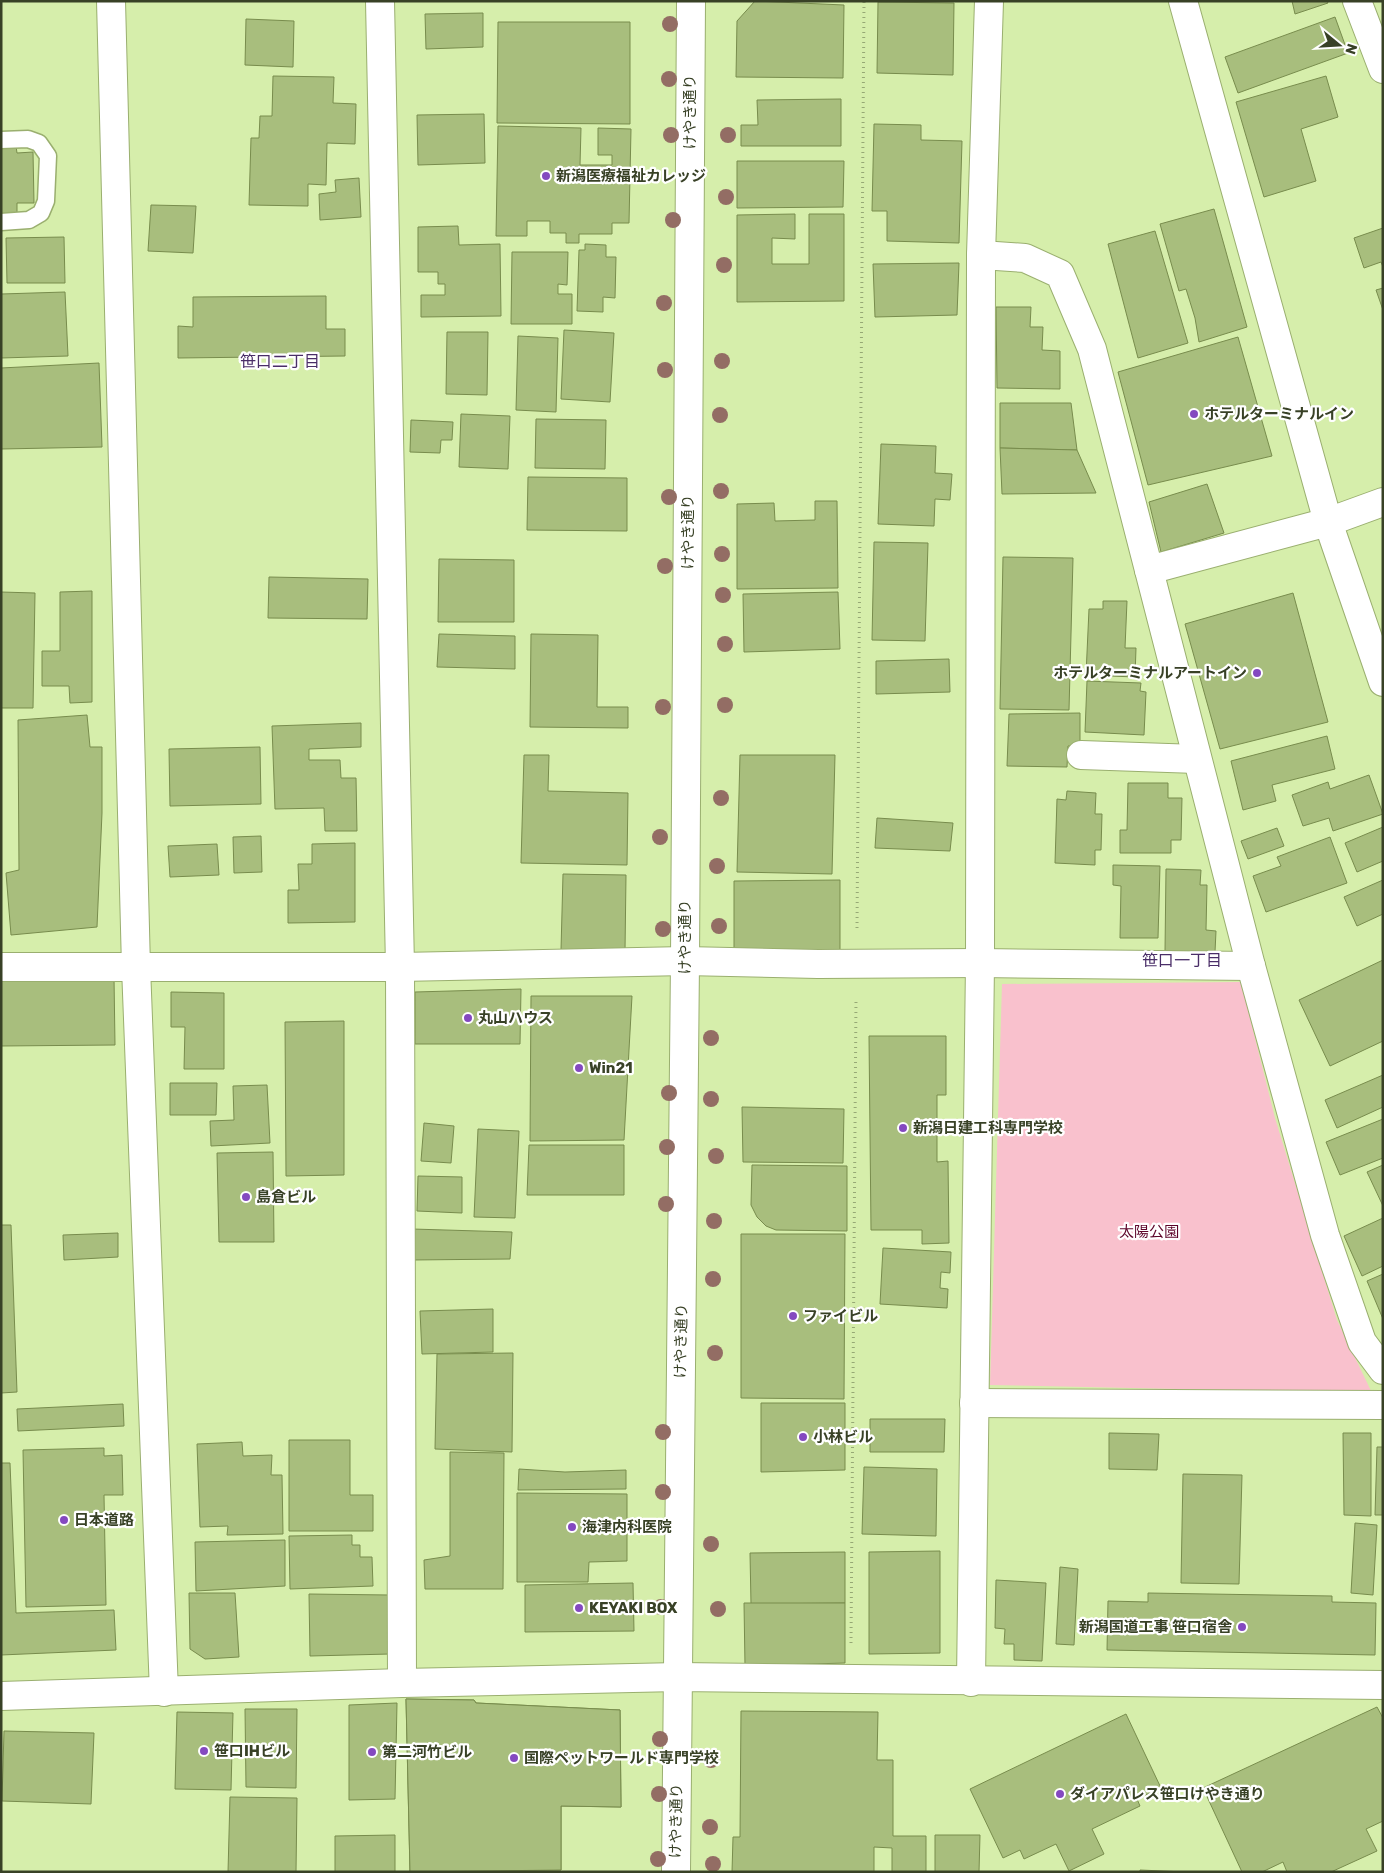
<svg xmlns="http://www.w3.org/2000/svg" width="1384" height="1873" font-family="Rubik,'Noto Sans JP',sans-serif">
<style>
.green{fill:#f9c1cd}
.building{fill:#a8be7d;stroke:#788c4d}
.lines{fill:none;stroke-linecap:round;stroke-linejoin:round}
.service-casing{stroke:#9aaf6f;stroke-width:19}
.minor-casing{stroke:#9aaf6f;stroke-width:30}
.tertiary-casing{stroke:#9aaf6f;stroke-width:30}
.path{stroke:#96a875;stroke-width:3;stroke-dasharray:1 4;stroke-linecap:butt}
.service{stroke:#fff;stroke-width:16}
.minor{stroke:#fff;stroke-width:28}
.tertiary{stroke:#fff;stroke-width:28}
.tree{fill:#936d64}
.poi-dot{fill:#8449c0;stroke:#fff;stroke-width:2}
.labels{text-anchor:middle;stroke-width:4.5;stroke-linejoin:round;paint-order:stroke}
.street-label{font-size:15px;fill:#384126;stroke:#fff}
.poi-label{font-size:15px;font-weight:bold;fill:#384126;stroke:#fff;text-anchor:start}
.park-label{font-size:15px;fill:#5c0429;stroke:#fff}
.neighbourhood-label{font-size:16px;fill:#4a2e68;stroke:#fff}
</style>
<rect width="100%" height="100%" fill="#d6eeab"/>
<path class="green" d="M1241,982L1275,1118L1337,1320L1372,1393L990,1385L1002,984Z"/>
<g class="building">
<path d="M755,1L844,5L843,78L736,77L737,21Z"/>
<path d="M1292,1H1327L1328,3L1295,14Z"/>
<path d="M878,2L954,3L953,75L877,73Z"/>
<path d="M483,13V47L426,49L425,14Z"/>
<path d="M1335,17L1348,53L1238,93L1225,57Z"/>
<path d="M246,19L294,21L293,67L245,65Z"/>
<path d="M498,22H630V124L497,123Z"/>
<path d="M273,76L334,77L333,103L356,104L355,144L327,143L326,185L308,184V206L249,205L251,138H259L260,116H272Z"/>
<path d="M1326,76L1338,117L1301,129L1316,181L1264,197L1236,102Z"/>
<path d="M841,99V146H741V125H758L757,100Z"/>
<path d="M484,114L485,163L418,165L417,115Z"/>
<path d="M874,124L921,125V140L962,141L959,243L887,241V211H872Z"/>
<path d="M498,126L581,128L580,165H612V155H598V128L631,129L629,223H612V234H579V243H566V233H550V221H527V236H496Z"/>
<path d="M1,146H16L17,153L33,152L34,203H17V214H1Z"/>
<path d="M737,161H844L843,207L737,208Z"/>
<path d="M359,178L361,217L320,220L319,194L336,192L335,180Z"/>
<path d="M151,205L196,206L193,253L148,251Z"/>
<path d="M1214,209L1247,327L1199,342L1195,318L1186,289L1179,291L1160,224Z"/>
<path d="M795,214V239L772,238V264H809V214H844V301L737,302V215Z"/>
<path d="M458,226L459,245L500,244L501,316L421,317V295H445V284H438V272H418V227Z"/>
<path d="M1383,228V267L1381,262L1364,268L1354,238Z"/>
<path d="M1155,231L1188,343L1138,358L1108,244Z"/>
<path d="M64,237L65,283H7L6,238Z"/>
<path d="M585,244L606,245V257H616L615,298L603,297V312L577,311L579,250H585Z"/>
<path d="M512,252H568L567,285L558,284V294H572V324H511Z"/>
<path d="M959,263L957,315L875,317L873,264Z"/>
<path d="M1383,288V310L1376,290Z"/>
<path d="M65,292L68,356L1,358V294Z"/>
<path d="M326,296V329H345V356L178,358V326L193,327V297Z"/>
<path d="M996,307H1031L1030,327H1043L1042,350L1060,351V389L997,388Z"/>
<path d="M564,330L614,333L610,402L561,399Z"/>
<path d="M447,332H488L487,395L446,394Z"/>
<path d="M518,336L558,338L556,412L516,410Z"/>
<path d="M1238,337L1272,456L1148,485L1118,372Z"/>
<path d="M99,363L102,447L1,449V368Z"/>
<path d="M1000,403H1071L1077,450L1000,448Z"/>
<path d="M461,414L510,416L508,469L459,467Z"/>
<path d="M536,419L606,420L605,469L535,468Z"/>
<path d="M411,420L453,422L452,440H441L440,453L410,452Z"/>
<path d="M881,444L936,446L935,473L952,474L950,500L935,499L934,526L878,524Z"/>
<path d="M1000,448L1077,450L1096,493L1002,494Z"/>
<path d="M528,477L627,478V531L527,530Z"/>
<path d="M1207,484L1224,533L1161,552L1149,502Z"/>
<path d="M815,501H837L838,588L737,589V504L774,503L775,521L815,520Z"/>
<path d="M874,542L928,543L925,641L872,640Z"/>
<path d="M1003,557L1073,558L1069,710L1000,709Z"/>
<path d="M439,559L514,560V622H438Z"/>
<path d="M269,577L368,579L367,619L268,618Z"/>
<path d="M92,591V702L70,703L69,686H42V651H60V592Z"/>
<path d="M1,592L35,593L33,708H1Z"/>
<path d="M838,592L840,649L744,652L743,594Z"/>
<path d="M1293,593L1328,722L1220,749L1185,624Z"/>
<path d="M1103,601H1127L1125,648H1136L1135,677L1086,675L1089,609H1103Z"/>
<path d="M439,634L515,636V669L437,667Z"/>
<path d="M531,634L598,635L597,707H628V728L530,727Z"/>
<path d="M949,659L950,692L876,694V661Z"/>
<path d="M1087,681L1141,683L1140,691L1146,692L1144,735L1085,732Z"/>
<path d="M1080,713V746H1068L1067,767L1007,766L1009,714Z"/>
<path d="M87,715L90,747H102V813L97,927L11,935L6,873L19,870L18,720Z"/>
<path d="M361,723V747L309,749V760H340L341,778H356L357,831H325L324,808L275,809L272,726Z"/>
<path d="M1327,736L1335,769L1272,785L1276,801L1243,810L1231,761Z"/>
<path d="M260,747L261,804L170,806L169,749Z"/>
<path d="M524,755H549L548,791L628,793L627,865L521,863Z"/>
<path d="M740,755H835L832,874L737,872Z"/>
<path d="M1369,775L1383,814L1333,831L1329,818L1303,826L1292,795L1328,782L1330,789Z"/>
<path d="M1128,783H1168V798H1182L1181,840H1171V853H1120V830H1127Z"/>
<path d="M1067,791L1096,793L1095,814H1102L1101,850H1095V865L1055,863L1057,799L1066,800Z"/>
<path d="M877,818L953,823L950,851L875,848Z"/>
<path d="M1383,827V861L1357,872L1345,843Z"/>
<path d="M1277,828L1284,846L1248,859L1241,841Z"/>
<path d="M261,836L262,872L234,873L233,837Z"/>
<path d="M1330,837L1347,883L1266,912L1253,876L1281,866L1277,857Z"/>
<path d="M355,843V922L288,923V890H299L298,864H312V844Z"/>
<path d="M217,844L219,875L170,877L168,846Z"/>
<path d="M1113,865L1160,866L1158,938H1120L1121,886L1113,885Z"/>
<path d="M1166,869L1201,870L1200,885H1207L1206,930L1216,931L1215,952L1165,951Z"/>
<path d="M563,874L626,875L625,951L561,950Z"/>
<path d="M840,880V953H734V881Z"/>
<path d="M1383,880V914L1357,926L1344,897Z"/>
<path d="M1383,960V1041L1330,1066L1299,1000Z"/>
<path d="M114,977L115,1045L1,1046V978Z"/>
<path d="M521,989L520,1044H415V992Z"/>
<path d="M171,992L224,993V1069H184L185,1027H171Z"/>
<path d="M531,996H632L624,1140L530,1141Z"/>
<path d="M344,1021V1175L286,1176L285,1022Z"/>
<path d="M869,1036H946V1095H937V1162L948,1161L949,1243L922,1244V1230H871Z"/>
<path d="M1383,1075V1107L1337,1128L1325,1100Z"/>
<path d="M170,1083H217L216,1115H170Z"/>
<path d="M267,1085L270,1143L211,1146L210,1121L234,1120L233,1086Z"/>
<path d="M742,1107L844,1109L843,1163L743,1162Z"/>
<path d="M1383,1119V1158L1340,1175L1326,1142Z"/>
<path d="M424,1123L454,1126L451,1163L421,1161Z"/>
<path d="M478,1129L519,1131L515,1218L474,1217Z"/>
<path d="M529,1145H624V1195H527Z"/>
<path d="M273,1152L274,1242H219L217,1153Z"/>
<path d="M752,1165L847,1166V1231L776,1230L766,1226L757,1217L751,1205Z"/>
<path d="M1383,1165V1206L1367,1172Z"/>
<path d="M418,1176L462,1177V1213L417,1211Z"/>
<path d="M1383,1218V1266L1362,1276L1344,1236Z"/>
<path d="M1,1225H11L17,1392L1,1393Z"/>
<path d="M412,1229L512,1232L510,1259L412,1260Z"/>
<path d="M118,1233V1257L64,1260L63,1235Z"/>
<path d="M741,1234H845L844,1399L741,1398Z"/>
<path d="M883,1248L951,1252L950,1273L941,1272L940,1288L948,1289L947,1308L880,1304Z"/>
<path d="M1383,1274V1319L1367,1281Z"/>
<path d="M493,1309V1352L422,1354L420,1311Z"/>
<path d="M513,1353L512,1452L435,1449L437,1354Z"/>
<path d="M761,1403H845V1470L761,1472Z"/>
<path d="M123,1404L124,1426L18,1431L17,1409Z"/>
<path d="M870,1419H945L944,1452H870Z"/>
<path d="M1109,1433L1159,1434L1157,1470L1109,1469Z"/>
<path d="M1343,1433H1371V1516L1344,1515Z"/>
<path d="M289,1440H350V1495H373V1531H289Z"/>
<path d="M242,1442L243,1456L272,1455L271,1475H282L283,1534L227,1535L228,1526L200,1527L197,1444Z"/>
<path d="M1377,1447H1383V1515H1375Z"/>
<path d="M104,1448V1456L122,1455L123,1495H104L106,1605L26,1607L23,1450Z"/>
<path d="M450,1452L504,1453L503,1589H425L424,1560L450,1556Z"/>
<path d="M1,1463H10L16,1613L114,1610L116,1650L1,1655Z"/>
<path d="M864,1467L937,1469L936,1536L862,1534Z"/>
<path d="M519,1469L565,1472L626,1470V1489L518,1490Z"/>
<path d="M1183,1474L1242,1475L1239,1584L1181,1583Z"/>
<path d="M517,1493L627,1494V1561L589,1562L588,1582H517Z"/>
<path d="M1355,1523L1377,1525L1373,1595L1351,1593Z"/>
<path d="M352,1535V1545H360V1557H372L373,1586L290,1589L289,1536Z"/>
<path d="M285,1540V1586L196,1591L195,1542Z"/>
<path d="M940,1551V1653L869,1654V1552Z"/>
<path d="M845,1552V1603L751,1604L750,1553Z"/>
<path d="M1060,1567L1078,1569L1074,1645L1056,1644Z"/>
<path d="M996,1580L1046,1583L1042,1661L1014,1660V1644H1004L1005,1629L995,1628Z"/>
<path d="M633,1583L634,1631L525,1632V1585Z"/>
<path d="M189,1593H235L239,1657L205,1659L190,1649Z"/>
<path d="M1148,1593L1332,1596V1602L1376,1603L1375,1655L1107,1650L1108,1601L1148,1602Z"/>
<path d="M309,1594L389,1595L390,1654L310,1656Z"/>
<path d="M744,1603H845V1663L745,1666Z"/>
<path d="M406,1699L474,1700L476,1703L620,1710L621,1807L561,1806V1870L410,1872Z"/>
<path d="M406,1699L474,1700L476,1703L620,1710L621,1807L561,1806V1870L410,1872Z"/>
<path d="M397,1703L395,1799L349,1800V1705Z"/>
<path d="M1377,1707L1383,1718V1821L1366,1829L1377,1851L1331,1872H1287L1283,1862L1262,1872H1242L1203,1788Z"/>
<path d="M245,1709H297L296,1788L246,1787Z"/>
<path d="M741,1711L878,1712L877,1760H893V1836H926V1872H892V1848L874,1847V1872H732L733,1837H740Z"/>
<path d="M177,1712L233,1713L231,1790L175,1789Z"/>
<path d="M1126,1714L1161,1788L1137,1799L1140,1806L1092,1829L1104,1854L1069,1871L1056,1844L1024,1859L1020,1850L1003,1858L970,1789Z"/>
<path d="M4,1731L94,1733L91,1804L2,1801Z"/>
<path d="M230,1797L297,1798L296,1872H228Z"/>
<path d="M395,1835V1872H335V1836Z"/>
<path d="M935,1835H980L979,1872H935Z"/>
<path d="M1140,1870L1185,1872H1140Z"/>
</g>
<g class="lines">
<defs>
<path id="service" d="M1,140L28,139L39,143L48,156L46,201L41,213L29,220L1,222"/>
<g id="minor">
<path d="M111,1L136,967L164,1692"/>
<path d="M380,1L400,967L402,1683"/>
<path d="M1183,1L1328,522L1383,682"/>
<path d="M1357,1L1383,69"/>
<path d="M981,255L1025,258L1060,274L1092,349L1251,966L1325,1235L1362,1342L1383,1370"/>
<path d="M1149,570L1328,522L1383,502"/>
<path d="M1081,755L1197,759"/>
<path d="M1,967H400L685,961L818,964L980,963L1251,966"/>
<path d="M974,1403L1383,1405"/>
<path d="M971,1682L980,963L981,255L989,1"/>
<path d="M1,1696L402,1683L678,1677L1383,1685"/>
</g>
<path id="tertiary" d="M676,1872L685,961L691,1"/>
</defs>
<use href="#service" class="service-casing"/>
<use href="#minor" class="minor-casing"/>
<use href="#tertiary" class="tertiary-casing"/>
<g class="path">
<path d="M857,928L864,1"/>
<path d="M851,1643L856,999"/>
</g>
<use href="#service" class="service"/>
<use href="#minor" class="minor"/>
<use href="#tertiary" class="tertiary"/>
</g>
<g class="tree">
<circle cx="670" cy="24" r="8"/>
<circle cx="669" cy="79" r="8"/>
<circle cx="671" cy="135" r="8"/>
<circle cx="728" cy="135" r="8"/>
<circle cx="726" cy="197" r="8"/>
<circle cx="673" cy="220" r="8"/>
<circle cx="724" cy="265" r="8"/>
<circle cx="664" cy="303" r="8"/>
<circle cx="722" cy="361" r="8"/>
<circle cx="665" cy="370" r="8"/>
<circle cx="720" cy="415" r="8"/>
<circle cx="721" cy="491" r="8"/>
<circle cx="669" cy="497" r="8"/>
<circle cx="722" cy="554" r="8"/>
<circle cx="665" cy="566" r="8"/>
<circle cx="723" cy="595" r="8"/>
<circle cx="725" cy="644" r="8"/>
<circle cx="725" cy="705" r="8"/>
<circle cx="663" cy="707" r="8"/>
<circle cx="721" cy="798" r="8"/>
<circle cx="660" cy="837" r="8"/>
<circle cx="717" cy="866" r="8"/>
<circle cx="719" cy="926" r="8"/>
<circle cx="663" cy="929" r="8"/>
<circle cx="711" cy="1038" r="8"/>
<circle cx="669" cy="1093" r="8"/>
<circle cx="711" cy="1099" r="8"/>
<circle cx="667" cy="1147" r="8"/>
<circle cx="716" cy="1156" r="8"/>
<circle cx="666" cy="1204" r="8"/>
<circle cx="714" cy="1221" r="8"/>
<circle cx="713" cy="1279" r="8"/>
<circle cx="715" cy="1353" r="8"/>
<circle cx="663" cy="1432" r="8"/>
<circle cx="663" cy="1492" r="8"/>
<circle cx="711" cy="1544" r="8"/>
<circle cx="661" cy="1607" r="8"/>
<circle cx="718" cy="1609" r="8"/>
<circle cx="660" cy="1739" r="8"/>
<circle cx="711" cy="1760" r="8"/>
<circle cx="659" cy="1794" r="8"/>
<circle cx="710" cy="1827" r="8"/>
<circle cx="658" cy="1859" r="8"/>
<circle cx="713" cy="1864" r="8"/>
</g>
<g class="poi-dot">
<circle cx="546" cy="176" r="5"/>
<circle cx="1194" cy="414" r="5"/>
<circle cx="1257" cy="673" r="5"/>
<circle cx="468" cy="1018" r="5"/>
<circle cx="579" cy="1068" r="5"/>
<circle cx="903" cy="1128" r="5"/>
<circle cx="246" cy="1197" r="5"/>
<circle cx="793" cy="1316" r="5"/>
<circle cx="803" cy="1437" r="5"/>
<circle cx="64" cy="1520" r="5"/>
<circle cx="572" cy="1527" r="5"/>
<circle cx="579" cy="1608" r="5"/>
<circle cx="1242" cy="1627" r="5"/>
<circle cx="204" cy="1751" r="5"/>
<circle cx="372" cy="1752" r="5"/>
<circle cx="514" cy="1758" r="5"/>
<circle cx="1060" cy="1794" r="5"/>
</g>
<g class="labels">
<g class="street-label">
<text transform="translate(690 112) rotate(-90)" y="5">けやき通り</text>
<text transform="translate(688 532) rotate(-90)" y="5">けやき通り</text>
<text transform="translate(685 937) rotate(-90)" y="5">けやき通り</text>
<text transform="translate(681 1341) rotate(-89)" y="5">けやき通り</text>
<text transform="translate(676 1821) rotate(-89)" y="5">けやき通り</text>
</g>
<g class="poi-label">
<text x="556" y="181">新潟医療福祉カレッジ</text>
<text x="1204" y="419">ホテルターミナルイン</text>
<text x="1247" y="678" text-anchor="end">ホテルターミナルアートイン</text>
<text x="478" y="1023">丸山ハウス</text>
<text x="589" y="1073">Win21</text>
<text x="913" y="1133">新潟日建工科専門学校</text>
<text x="256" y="1202">島倉ビル</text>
<text x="803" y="1321">ファイビル</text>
<text x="813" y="1442">小林ビル</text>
<text x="74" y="1525">日本道路</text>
<text x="582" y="1532">海津内科医院</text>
<text x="589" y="1613">KEYAKI BOX</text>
<text x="1232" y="1632" text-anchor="end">新潟国道工事 笹口宿舎</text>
<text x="214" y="1756">笹口IHビル</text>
<text x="382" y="1757">第二河竹ビル</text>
<text x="524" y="1763">国際ペットワールド専門学校</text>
<text x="1070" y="1799">ダイアパレス笹口けやき通り</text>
</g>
<g class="park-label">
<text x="1149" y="1237">太陽公園</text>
</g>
<g class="neighbourhood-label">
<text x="280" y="367">笹口二丁目</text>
<text x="1182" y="966">笹口一丁目</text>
</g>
</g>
<rect width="1384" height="1873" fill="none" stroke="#384126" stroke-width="5"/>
<g transform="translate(1339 45) rotate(108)" stroke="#ffffff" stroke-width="4" paint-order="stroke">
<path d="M0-4L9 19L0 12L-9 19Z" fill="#384126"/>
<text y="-8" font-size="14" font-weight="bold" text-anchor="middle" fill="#384126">N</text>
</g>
</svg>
